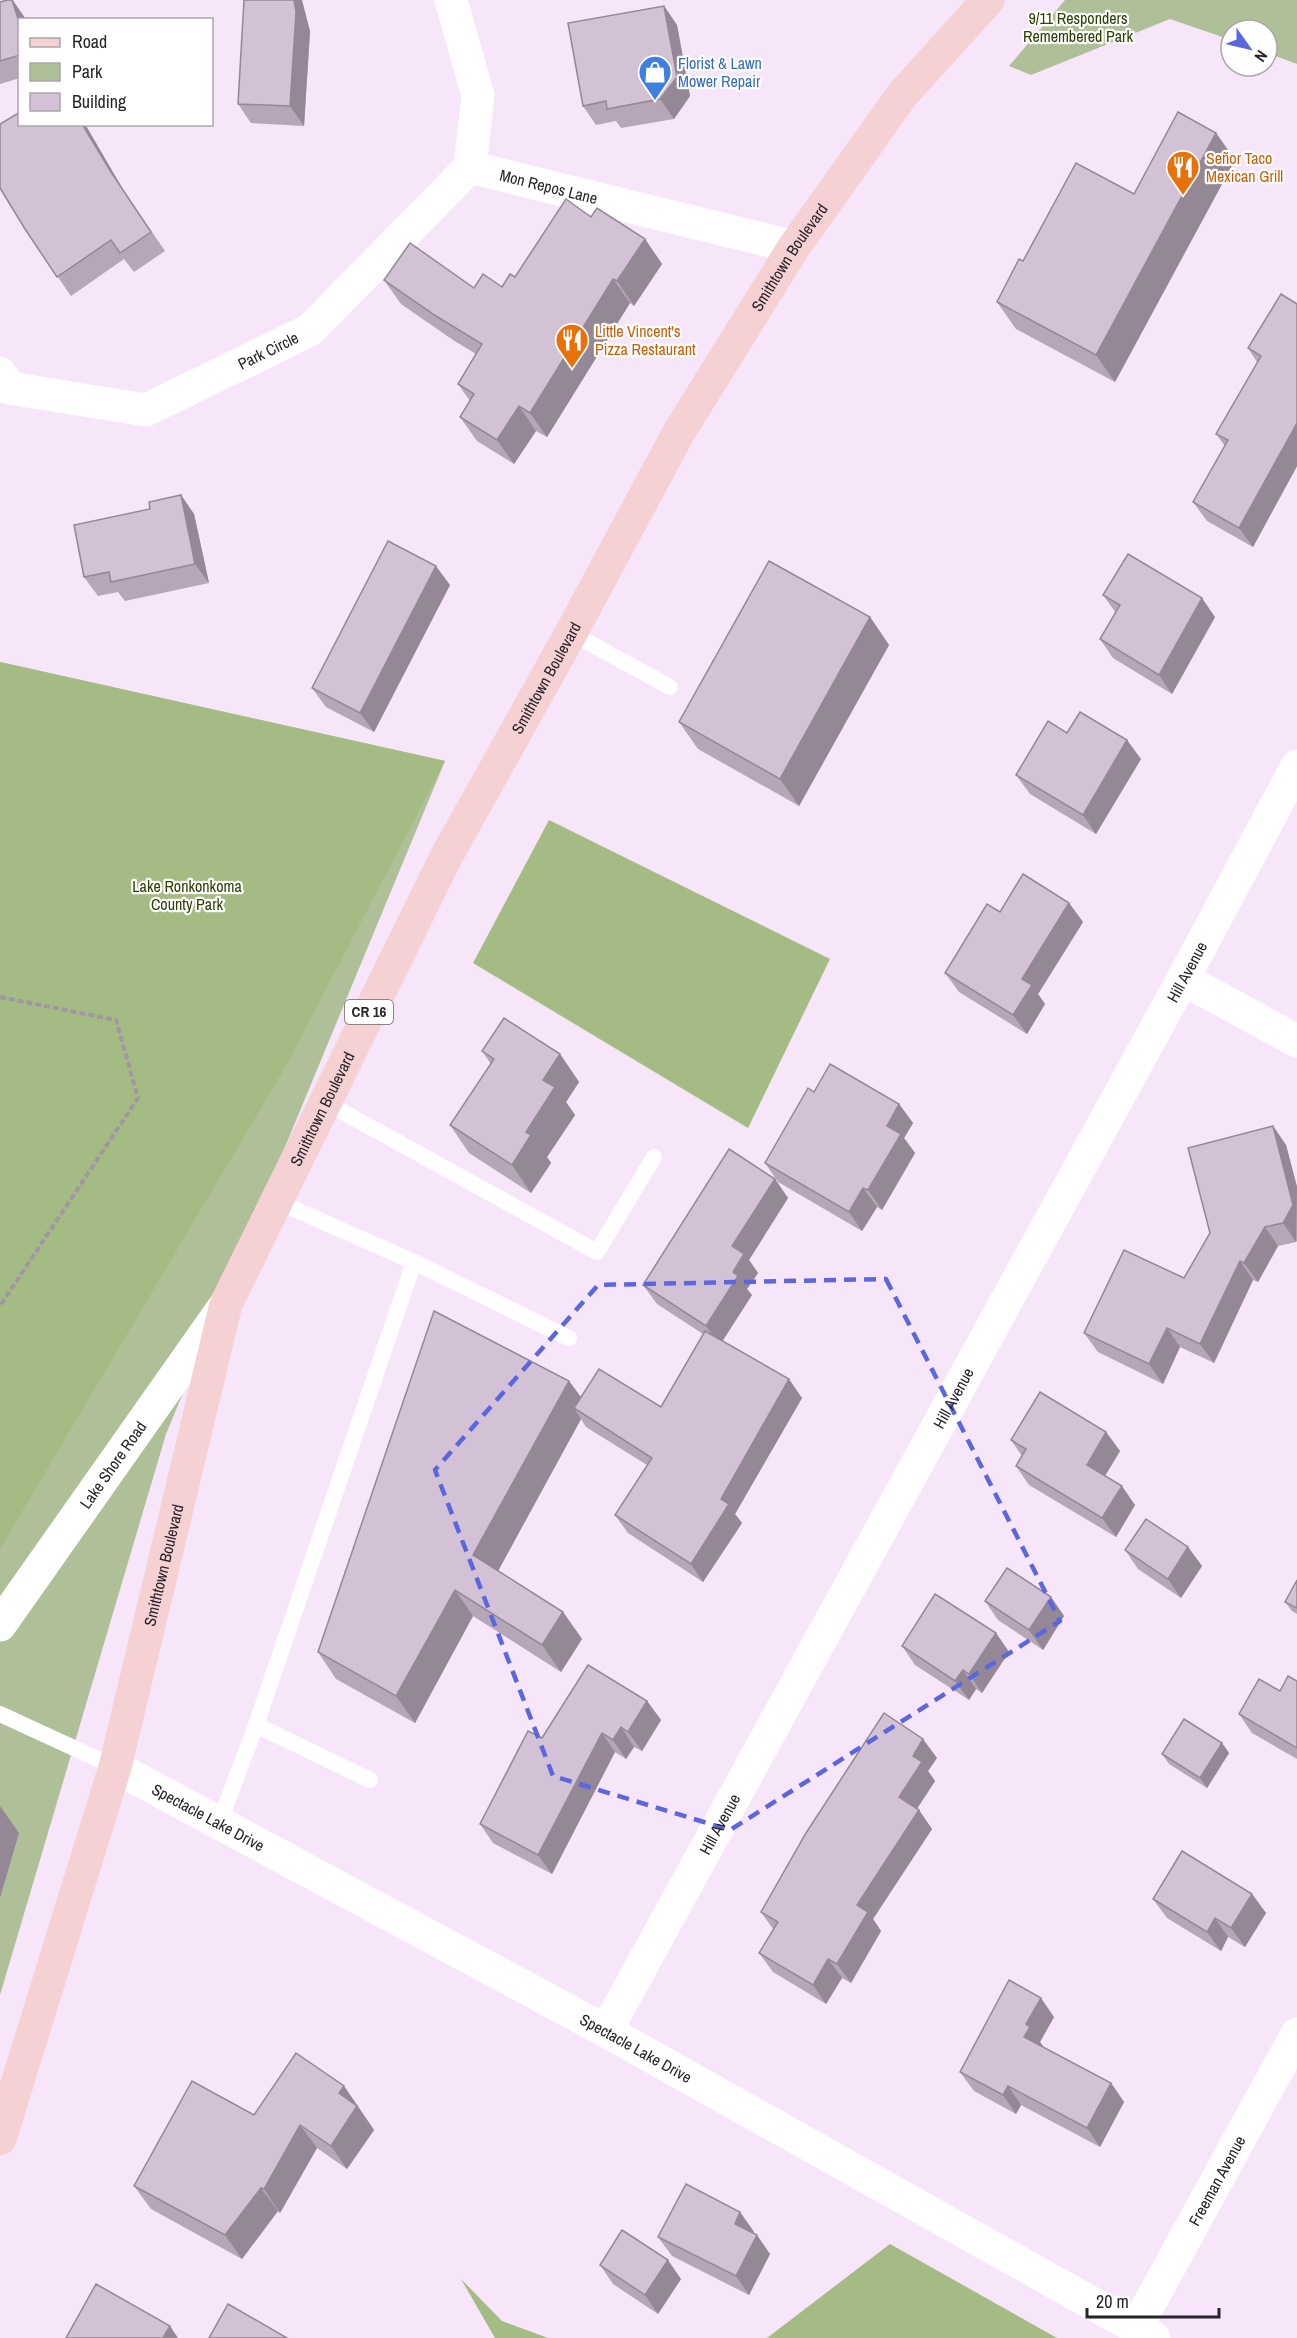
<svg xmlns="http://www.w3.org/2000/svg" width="1297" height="2338" font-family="'Archivo Narrow',sans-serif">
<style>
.green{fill:#afc098}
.forest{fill:#a4bc83}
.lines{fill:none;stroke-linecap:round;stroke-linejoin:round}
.path{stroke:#a295a4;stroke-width:4;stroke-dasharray:6 3;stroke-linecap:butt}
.service{stroke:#fff;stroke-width:16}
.minor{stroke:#fff;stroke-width:33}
.primary{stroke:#f5d1d4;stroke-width:33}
.wall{fill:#b5a6b8}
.shaded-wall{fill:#948796}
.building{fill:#d3c1d6;stroke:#948796;stroke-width:1.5}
.marked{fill:none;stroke:#5b67df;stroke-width:4.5;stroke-dasharray:12 8;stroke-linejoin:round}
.labels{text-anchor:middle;stroke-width:4.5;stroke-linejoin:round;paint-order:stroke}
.shield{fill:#fff;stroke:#69656a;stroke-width:1.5}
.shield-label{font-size:15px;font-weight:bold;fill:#29232a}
.park-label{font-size:16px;fill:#2c4000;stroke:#fff}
.shop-label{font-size:16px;fill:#366cbe;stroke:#fff;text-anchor:start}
.food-label{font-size:16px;fill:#c56008;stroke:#fff;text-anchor:start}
.street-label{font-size:16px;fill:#29232a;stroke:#fff}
</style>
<rect width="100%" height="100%" fill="#f7e5fa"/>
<g class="green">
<path d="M1065,0H1297V64L1267,53V30H1231V40L1170,19L1031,75L1009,66Z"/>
<path d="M0,662L445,761L166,1434L0,1995Z"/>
</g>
<g class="forest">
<path d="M0,662L445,761L286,1066L0,1549Z"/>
<path d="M549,820L830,959L748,1128L473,963Z"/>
<path d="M890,2244L1057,2338H767Z"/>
<path d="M461,2279L502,2321L548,2338H495Z"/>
</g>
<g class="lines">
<path class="path" d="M0,997L116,1020L138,1098L0,1306"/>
<g class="service">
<path d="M571,633L670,687"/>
<path d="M325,1102L597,1252L654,1157"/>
<path d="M414,1262L569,1338"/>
<path d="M0,1714L115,1767"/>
<path d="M256,1725L370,1780"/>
<path d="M219,1823L256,1725L414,1262L276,1201"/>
</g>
<g class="minor">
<path d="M451,0L478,96L470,167"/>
<path id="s1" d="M470,167L794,247"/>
<path id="s2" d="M0,373L9,388L146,410L310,330L470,167"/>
<path d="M1183,979L1297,1041"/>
<path id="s3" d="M0,1625L226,1304"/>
<path id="s4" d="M115,1767L606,2031L1154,2338"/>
<path id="s5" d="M606,2031L1183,979L1297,766"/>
<path id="s6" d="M1136,2328L1297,2034"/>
</g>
<path class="primary" id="s7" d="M0,2139L115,1767L226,1304L446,857L571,633L679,432L794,247L902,95L988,0"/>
</g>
<g class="wall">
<path d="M7,0H13L25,18L20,20V78L0,84V2Z"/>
<path d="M664,6L677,25L690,96L674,119L621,128L616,121L596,125L583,106Z"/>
<path d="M310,31L304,126L251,123L238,104Z"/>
<path d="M1216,133L1235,160L1115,382L1016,329L997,302L1023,261L1134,194Z"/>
<path d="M124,191L165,251L134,272L124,259L71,296L25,229Z"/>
<path d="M591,217L645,239L662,264L634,306L630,303L547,437L536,431L514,464L477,441L460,417L470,401L458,384L476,354L453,340L401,304L384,280L474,288L502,287Z"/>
<path d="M1297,304V466L1253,547L1207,521L1193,502L1225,446L1216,434L1257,362L1248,348Z"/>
<path d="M181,495L194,514L209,583L125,601L118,592L98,596L84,577L150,509Z"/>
<path d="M450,585L374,732L326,707L312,688Z"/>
<path d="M1103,595L1215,617L1172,694L1113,658L1100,639L1116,613Z"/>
<path d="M870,617L889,645L799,806L698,749L679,722Z"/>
<path d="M1067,733L1141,759L1096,834L1030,794L1016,775Z"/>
<path d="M1069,903L1083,922L1038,994L1045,1004L1027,1034L959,992L945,973L1000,912Z"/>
<path d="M482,1051L560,1054L579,1082L566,1102L575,1115L547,1157L551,1163L531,1193L469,1153L450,1125L491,1064Z"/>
<path d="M899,1104L913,1123L904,1138L915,1153L882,1210L877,1207L862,1231L778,1182L765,1163Z"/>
<path d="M1273,1126L1286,1145L1297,1187V1241L1296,1242L1278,1246L1258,1282L1253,1280L1214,1363L1180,1347L1163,1384L1098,1352L1084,1333L1184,1278Z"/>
<path d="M775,1179L788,1198L749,1260L758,1273L747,1289L752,1295L722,1341L802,1398L735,1514L742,1523L703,1582L628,1533L615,1515L647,1465L586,1427L581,1419L498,1571L563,1612L582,1639L561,1672L473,1616L415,1723L336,1679L318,1652L569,1381L581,1397L661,1407L703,1334L657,1304L643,1285Z"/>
<path d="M1106,1432L1120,1451L1105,1476L1135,1505L1116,1537L1029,1485L1016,1466L1022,1456L1011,1440Z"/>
<path d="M1188,1547L1202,1566L1181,1598L1138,1569L1125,1550Z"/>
<path d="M1297,1580V1614L1292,1611L1285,1602Z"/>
<path d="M1051,1597L1064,1616L1043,1650L998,1620L985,1601Z"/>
<path d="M996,1633L1009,1652L982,1693L976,1689L969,1700L915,1665L902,1646Z"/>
<path d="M1297,1681V1759L1252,1733L1239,1714Z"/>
<path d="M647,1701L661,1720L642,1751L634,1747L626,1759L615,1752L552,1874L493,1843L480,1824L542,1738Z"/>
<path d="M1222,1743L1229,1753L1207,1788L1169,1764L1162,1754Z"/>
<path d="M937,1758L928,1771L935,1781L917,1809L932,1829L873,1919L881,1931L851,1983L842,1978L826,2004L773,1972L759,1953L773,1929L761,1912Z"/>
<path d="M1252,1894L1266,1913L1245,1947L1228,1937L1221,1951L1167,1918L1153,1899Z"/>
<path d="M1054,2017L1040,2042L1043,2047L1111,2083L1124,2102L1100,2147L1021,2105L1016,2114L974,2091L960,2072Z"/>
<path d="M344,2086L374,2130L347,2169L317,2148L280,2213L278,2211L242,2259L151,2209L134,2186L254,2115Z"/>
<path d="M740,2212L754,2232L753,2233L770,2254L749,2295L672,2256L658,2237Z"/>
<path d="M600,2265L681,2279L658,2314L613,2284Z"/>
</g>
<g class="shaded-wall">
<path d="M12,0L25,18L26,20H20V25Z"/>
<path d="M294,0H302L310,31L304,126L290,106Z"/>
<path d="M664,6L677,25L690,96L674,119L660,99Z"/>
<path d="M82,124H85L124,191L165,251L111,172Z"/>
<path d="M1216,133L1235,160L1115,382L1096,355Z"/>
<path d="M645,239L662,264L634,306L617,281Z"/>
<path d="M613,279L630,303L547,437L530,413Z"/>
<path d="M519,406L536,431L514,464L497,440Z"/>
<path d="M1297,423V466L1253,547L1239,528Z"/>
<path d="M181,495L194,514L209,583L195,564Z"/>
<path d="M436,566L450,585L374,732L360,713Z"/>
<path d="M1202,598L1215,617L1172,694L1159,675Z"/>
<path d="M870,617L889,645L799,806L780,779Z"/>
<path d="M1127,740L1141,759L1096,834L1083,815Z"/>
<path d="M1069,903L1083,922L1038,994L1045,1004L1027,1034L1013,1015L1022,979Z"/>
<path d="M560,1054L579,1082L566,1102L575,1115L547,1157L551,1163L531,1193L512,1165L526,1132L543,1080Z"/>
<path d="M899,1104L913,1123L904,1138L915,1153L882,1210L868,1190L887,1126Z"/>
<path d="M1273,1126L1286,1145L1297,1187L1296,1242L1283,1223Z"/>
<path d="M775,1179L788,1198L749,1260L758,1273L747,1289L752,1295L720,1345L706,1326L733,1272L732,1246Z"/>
<path d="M863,1188L877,1207L862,1231L849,1212Z"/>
<path d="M1265,1227L1278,1246L1258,1282L1244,1263Z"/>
<path d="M1240,1261L1253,1280L1214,1363L1200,1344Z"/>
<path d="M1167,1328L1180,1347L1163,1384L1149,1364Z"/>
<path d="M789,1379L802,1398L735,1514L742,1523L703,1582L691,1564L721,1499Z"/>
<path d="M569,1381L588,1407L574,1408L581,1419L492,1582L473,1555Z"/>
<path d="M1106,1432L1120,1451L1100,1484L1087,1465Z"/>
<path d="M1122,1486L1135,1505L1116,1537L1102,1518Z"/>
<path d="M1188,1547L1202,1566L1181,1598L1168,1579Z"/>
<path d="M455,1590L473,1616L415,1723L396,1696Z"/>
<path d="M1051,1597L1064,1616L1043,1650L1029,1630Z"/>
<path d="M563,1612L582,1639L561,1672L542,1645Z"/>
<path d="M996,1633L1009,1652L982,1693L969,1674Z"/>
<path d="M963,1670L976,1689L969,1700L955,1681Z"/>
<path d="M647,1701L661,1720L642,1751L628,1732Z"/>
<path d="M621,1727L634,1747L626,1759L613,1740Z"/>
<path d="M602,1733L615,1752L552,1874L538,1855Z"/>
<path d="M923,1739L937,1758L928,1771L935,1781L912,1816L899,1797L913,1756Z"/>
<path d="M1222,1743L1229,1753L1207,1788L1200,1778Z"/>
<path d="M0,1806L19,1833L0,1898Z"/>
<path d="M919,1810L932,1829L873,1919L881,1931L851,1983L837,1964L857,1905Z"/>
<path d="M1252,1894L1266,1913L1245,1947L1231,1928Z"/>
<path d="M1215,1918L1228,1937L1221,1951L1207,1932Z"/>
<path d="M828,1959L842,1978L826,2004L813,1985Z"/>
<path d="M1041,1998L1054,2017L1040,2042L1043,2046L1038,2056L1024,2037L1026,2024Z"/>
<path d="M1111,2083L1124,2102L1100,2147L1087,2128Z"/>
<path d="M344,2086L374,2130L347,2169L331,2146L339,2093Z"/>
<path d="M1008,2086L1021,2105L1016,2114L1003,2095Z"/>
<path d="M300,2125L317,2148L280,2213L264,2189Z"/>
<path d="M261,2188L278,2211L242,2259L225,2235Z"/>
<path d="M740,2212L754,2232L748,2243L735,2224Z"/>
<path d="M757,2235L770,2254L749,2295L736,2276Z"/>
<path d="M668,2260L681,2279L658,2314L645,2295Z"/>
<path d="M170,2326L178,2338H163Z"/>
</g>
<g class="building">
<path d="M7,0H12L20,25V55L0,61V2Z"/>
<path d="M244,0H294L296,12L290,106L238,104Z"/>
<path d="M664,6L677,77L660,99L607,109L606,101L583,106L568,23Z"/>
<path d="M20,112V124H82L111,172L151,232L120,253L111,240L57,277L25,229L0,188V124Z"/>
<path d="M1178,112L1216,133L1096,355L997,302L1019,259L1023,261L1076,163L1134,194Z"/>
<path d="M566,199L591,217L597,208L645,239L617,281L613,279L530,413L519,406L497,440L460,417L474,394L458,384L482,344L436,316L384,280L410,243L474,288L483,274L502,287L510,274L515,277Z"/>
<path d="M1281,294L1297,304V423L1239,528L1193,502L1228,440L1216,434L1261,356L1248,348Z"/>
<path d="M181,495L195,564L111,582L109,572L84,577L74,525L150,509L149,502Z"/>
<path d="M388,541L436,566L360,713L312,688Z"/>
<path d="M1128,554L1202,598L1159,675L1100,639L1120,605L1103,595Z"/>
<path d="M769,561L870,617L780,779L679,722Z"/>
<path d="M1080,712L1127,740L1083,815L1016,775L1048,721L1067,733Z"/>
<path d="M1023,874L1069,903L1022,979L1032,985L1013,1015L945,973L987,904L1000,912Z"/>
<path d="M504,1018L560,1054L543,1080L555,1087L526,1132L531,1135L512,1165L450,1125L494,1059L482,1051Z"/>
<path d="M830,1064L899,1104L887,1126L901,1134L868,1190L863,1188L849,1212L765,1163L808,1088L814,1092Z"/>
<path d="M1273,1126L1293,1205L1283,1223L1265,1227L1244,1263L1240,1261L1200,1344L1167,1328L1149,1364L1084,1333L1124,1250L1184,1278L1210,1233L1188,1148Z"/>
<path d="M729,1149L775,1179L732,1246L744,1254L733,1272L738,1276L706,1326L643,1285Z"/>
<path d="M434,1311L569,1381L473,1555L563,1612L542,1645L455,1590L396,1696L318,1652Z"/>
<path d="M705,1331L789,1379L721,1499L729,1504L691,1564L615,1515L652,1458L574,1408L599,1369L661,1407Z"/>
<path d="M1040,1392L1106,1432L1087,1465L1122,1486L1102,1518L1016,1466L1026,1449L1011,1440Z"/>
<path d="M1146,1519L1188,1547L1168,1579L1125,1550Z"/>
<path d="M1007,1568L1051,1597L1029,1630L985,1601Z"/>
<path d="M1297,1580V1608L1285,1602Z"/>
<path d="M935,1594L996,1633L969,1674L963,1670L955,1681L902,1646Z"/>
<path d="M588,1665L647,1701L628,1732L621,1727L613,1740L602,1733L538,1855L480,1824L528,1731L542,1738Z"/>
<path d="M1288,1676L1297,1681V1748L1239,1714L1259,1679L1280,1691Z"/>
<path d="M884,1713L923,1739L913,1756L922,1762L899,1797L919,1810L857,1905L868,1912L837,1964L828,1959L813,1985L759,1953L778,1922L761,1912L806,1833Z"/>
<path d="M1184,1719L1222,1743L1200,1778L1162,1754Z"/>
<path d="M1182,1851L1252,1894L1231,1928L1215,1918L1207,1932L1153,1899Z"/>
<path d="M1009,1980L1041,1998L1026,2024L1030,2027L1024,2037L1111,2083L1087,2128L1008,2086L1003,2095L960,2072Z"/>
<path d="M296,2053L344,2086L339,2093L357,2106L331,2146L300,2125L264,2189L261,2188L225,2235L134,2186L192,2081L254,2115Z"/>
<path d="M686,2184L740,2212L735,2224L757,2235L736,2276L658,2237Z"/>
<path d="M622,2230L668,2260L645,2295L600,2265Z"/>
<path d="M96,2284L170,2326L163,2338H66Z"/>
<path d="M228,2304L287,2338H209Z"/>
</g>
<path class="marked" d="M886,1279L1060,1621L730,1830L553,1776L435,1470L598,1285Z"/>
<defs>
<symbol id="shop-pin" viewBox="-11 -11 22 30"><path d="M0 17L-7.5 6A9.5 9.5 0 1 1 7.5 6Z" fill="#3f7fe0" stroke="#fff"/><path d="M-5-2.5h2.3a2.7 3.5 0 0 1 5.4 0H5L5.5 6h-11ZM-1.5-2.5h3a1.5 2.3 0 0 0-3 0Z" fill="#fff"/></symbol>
<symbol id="restaurant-pin" viewBox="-11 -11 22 30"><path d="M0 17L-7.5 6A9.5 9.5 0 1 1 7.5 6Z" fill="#e8710a" stroke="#fff"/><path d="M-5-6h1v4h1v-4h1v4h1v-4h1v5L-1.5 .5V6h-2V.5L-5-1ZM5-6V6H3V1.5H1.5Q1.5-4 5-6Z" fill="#fff"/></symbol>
</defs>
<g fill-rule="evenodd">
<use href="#shop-pin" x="636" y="53" width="38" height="52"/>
<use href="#restaurant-pin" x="1164" y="148" width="38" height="52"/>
<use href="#restaurant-pin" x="553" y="321" width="38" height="52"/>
</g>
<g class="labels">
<rect class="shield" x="345" y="1000" width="48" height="24" rx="4.5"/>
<g class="shield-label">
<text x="369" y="1017">CR 16</text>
</g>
<g class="park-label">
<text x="1078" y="24">9/11 Responders<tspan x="1078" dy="18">Remembered Park</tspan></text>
<text x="187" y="892">Lake Ronkonkoma<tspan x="187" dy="18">County Park</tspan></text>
</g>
<g class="shop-label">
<text x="678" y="69">Florist &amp; Lawn<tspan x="678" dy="18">Mower Repair</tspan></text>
</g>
<g class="food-label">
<text x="1206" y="164">Señor Taco<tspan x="1206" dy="18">Mexican Grill</tspan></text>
<text x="595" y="337">Little Vincent's<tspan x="595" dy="18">Pizza Restaurant</tspan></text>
</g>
<g class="street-label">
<text dy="6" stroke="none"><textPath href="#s1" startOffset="81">Mon Repos Lane</textPath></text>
<text dy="6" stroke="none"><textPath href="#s7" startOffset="2055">Smithtown Boulevard</textPath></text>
<text dy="6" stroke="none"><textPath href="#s2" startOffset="292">Park Circle</textPath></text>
<text dy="6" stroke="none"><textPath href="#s7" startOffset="1569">Smithtown Boulevard</textPath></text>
<text dy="6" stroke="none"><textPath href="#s5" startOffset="1208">Hill Avenue</textPath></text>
<text dy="6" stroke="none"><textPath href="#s7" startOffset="1083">Smithtown Boulevard</textPath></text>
<text dy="6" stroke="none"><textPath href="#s5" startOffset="722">Hill Avenue</textPath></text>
<text dy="6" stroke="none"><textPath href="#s3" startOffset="196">Lake Shore Road</textPath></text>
<text dy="6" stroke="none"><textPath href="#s7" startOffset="597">Smithtown Boulevard</textPath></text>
<text dy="6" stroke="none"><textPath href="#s4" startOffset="106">Spectacle Lake Drive</textPath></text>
<text dy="6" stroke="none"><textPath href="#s5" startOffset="236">Hill Avenue</textPath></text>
<text dy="6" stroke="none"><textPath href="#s4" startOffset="592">Spectacle Lake Drive</textPath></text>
<text dy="6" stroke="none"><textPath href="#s6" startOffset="168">Freeman Avenue</textPath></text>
</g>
</g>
<rect x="18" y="18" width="195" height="108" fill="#ffffff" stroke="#a9a7aa" stroke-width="1.5"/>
<rect x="30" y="38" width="30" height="9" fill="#f5d1d4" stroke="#a9a7aa" stroke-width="1.5"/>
<text x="72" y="48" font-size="18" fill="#29232a">Road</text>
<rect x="30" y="63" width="30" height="18" fill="#afc098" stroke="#a9a7aa" stroke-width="1.5"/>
<text x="72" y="78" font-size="18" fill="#29232a">Park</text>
<rect x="30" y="93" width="30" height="18" fill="#d3c1d6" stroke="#a9a7aa" stroke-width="1.5"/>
<text x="72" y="108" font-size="18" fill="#29232a">Building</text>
<g transform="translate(1249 48) rotate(124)"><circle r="28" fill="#ffffff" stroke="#a9a7aa" stroke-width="1.5"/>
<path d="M0-4.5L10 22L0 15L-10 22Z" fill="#5b67df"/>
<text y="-9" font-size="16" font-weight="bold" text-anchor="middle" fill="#29232a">N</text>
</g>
<path d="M1087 2308v9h132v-9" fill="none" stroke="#29232a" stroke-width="3"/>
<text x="1096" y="2308" font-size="18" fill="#29232a" stroke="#ffffff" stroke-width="4.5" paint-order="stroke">20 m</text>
</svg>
